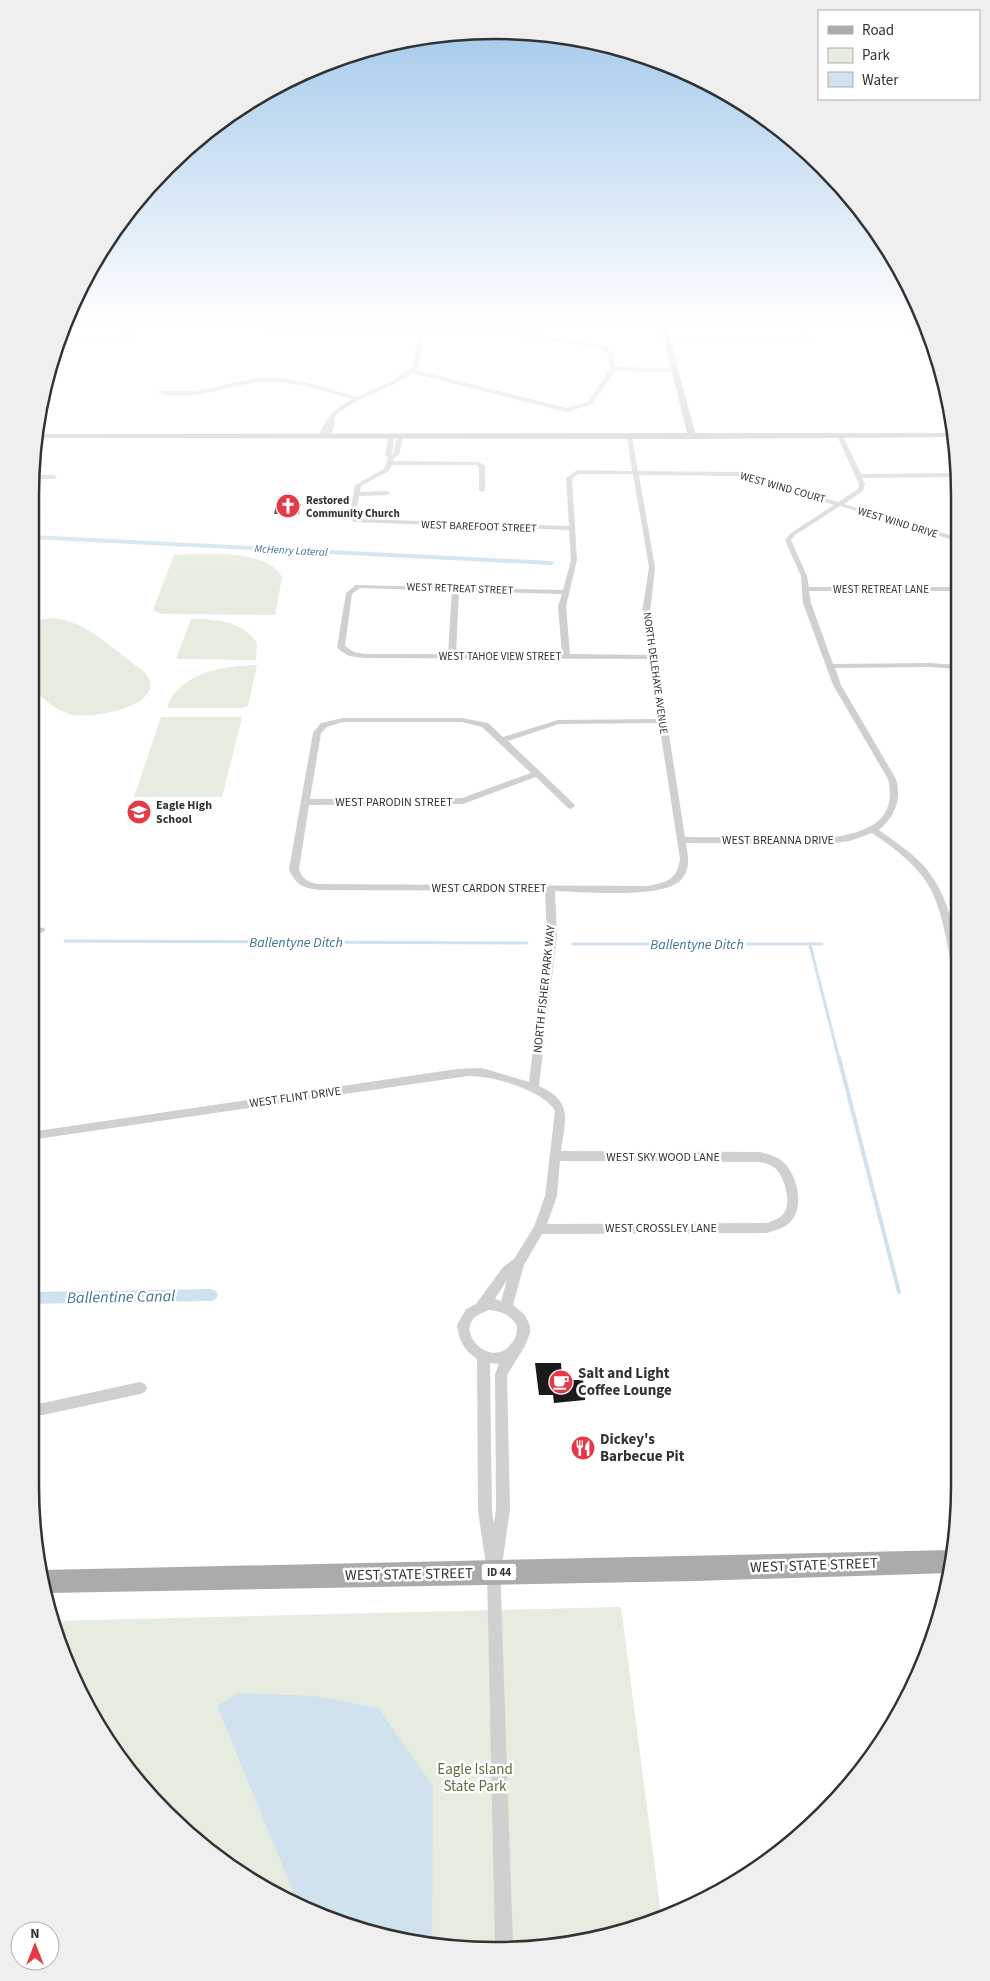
<svg xmlns="http://www.w3.org/2000/svg" width="990" height="1981" font-family="'Source Sans 3',sans-serif">
<style>
.green{fill:#e6ecdf}
.water{fill:#cfe2ee}
.lines{fill:none;stroke-linecap:round;stroke-linejoin:round}
.stream-far1{stroke:#cfe2ee;stroke-width:3}
.stream{stroke:#cfe2ee;stroke-width:4}
.canal{fill:#cfe2ee;fill-rule:evenodd}
.building{fill:#1a1a1a}
.street{fill:#d0d0d0;fill-rule:evenodd}
.secondary{fill:#bdbdbd;fill-rule:evenodd}
.primary{fill:#ababab;fill-rule:evenodd}
.labels{text-anchor:middle;stroke-width:5;stroke-linejoin:round;paint-order:stroke}
.far-street-label{font-size:11px;fill:#333;stroke:#fff}
.far-poi-label{font-size:11px;font-weight:bold;fill:#333;stroke:#fff;text-anchor:start}
.far-water-label{font-size:11px;font-style:italic;fill:#3f7597;stroke:#fff}
.shield{fill:#fff;stroke:#707070;stroke-width:1}
.shield-label{font-size:11px;font-weight:bold;fill:#333}
.street-label{font-size:12px;fill:#333;stroke:#fff}
.poi-label{font-size:12px;font-weight:bold;fill:#333;stroke:#fff;text-anchor:start}
.water-label{font-size:14px;font-style:italic;fill:#3f7597;stroke:#fff}
.near-poi-label{font-size:15px;font-weight:bold;fill:#333;stroke:#fff;text-anchor:start}
.near-street-label{font-size:15px;fill:#333;stroke:#fff}
.near-park-label{font-size:15px;fill:#56703f;stroke:#fff}
.near-water-label{font-size:16px;font-style:italic;fill:#3f7597;stroke:#fff}
.rim{fill:none;stroke:#333;stroke-width:2.5}
</style>
<rect width="100%" height="100%" fill="#fff"/>
<g class="green">
<path d="M174,555C201,554 267,548 282,577L275,615L162,614L153,610Z"/>
<path d="M51,618C86,620 115,651 142,670C177,703 94,721 69,714C54,710 42,697 31,687V621Z"/>
<path d="M191,619C216,619 242,621 257,643L256,660L176,659Z"/>
<path d="M257,665L248,706L242,708H167C179,672 224,666 257,665Z"/>
<path d="M161,717H242L222,797H134Z"/>
<path d="M621,1607L661,1915L555,1947L404,1942L317,1915L237,1873L126,1769L55,1636L52,1621Z"/>
</g>
<path class="water" d="M238,1693L314,1696L378,1708L433,1786L432,1943C385,1941 334,1925 292,1902L293,1891L217,1706Z"/>
<g class="lines">
<g class="stream-far1">
<path d="M65,941L527,943"/>
<path d="M573,944H822"/>
<path d="M810,945L839,1059"/>
</g>
<path class="stream" d="M839,1058L899,1292"/>
<g class="canal">
<path d="M895,323H903L929,333L930,336Z"/>
<path d="M31,535L551,561L555,563L551,565L31,539Z"/>
<path d="M211,1289L216,1291L218,1295L216,1299L211,1301L30,1304V1292Z"/>
</g>
</g>
<g class="building">
<path d="M276,504H301L299,514H274Z"/>
<path d="M535,1363H561L562,1380H583L584,1385H586L585,1400L554,1403L553,1395H539Z"/>
</g>
<g class="lines">
<g class="street">
<path d="M352,323H356L354,333L525,334L604,346L613,353L615,367L675,368L678,370L675,372L615,371L592,404L567,412L412,373C388,391 355,396 334,418C336,426 333,434 325,438L320,432C327,416 337,407 353,399C323,391 293,380 261,382C234,383 183,405 158,392C163,390 187,392 196,391C217,388 238,380 260,378C293,376 326,388 357,397L390,382L413,367L418,336L269,335L267,334L269,333H349ZM423,336H525L600,348L608,354L610,369L588,402L567,408L415,370L418,368Z"/>
<path d="M131,333L133,335L121,338H60L61,336H121Z"/>
<path d="M807,335L809,337L797,340H677L675,339L677,338H797Z"/>
<path d="M840,434L843,436L861,474L956,473V477L862,478L865,484L863,491L844,504L956,537V541L840,506L795,535L791,540L807,576L809,587H956V591H809L811,603L833,664L930,663L957,665V669L930,667L835,668L841,685L896,779C902,800 895,816 879,830C894,841 911,852 924,866C943,887 953,920 957,947C958,956 958,966 958,974L953,971C945,938 942,896 917,870C904,855 888,844 872,833L850,841L826,844L686,843C688,856 691,869 681,880C664,899 581,892 555,891L557,936L539,1086C574,1102 565,1119 561,1151L760,1152C767,1154 776,1156 782,1161C797,1173 805,1206 791,1221C786,1228 775,1230 767,1233L542,1234L524,1265L513,1305L525,1315L530,1326V1333L525,1346L507,1375L510,1509L503,1559L500,1564L513,1945H495L487,1572L478,1511L477,1359C464,1350 459,1341 457,1325L466,1309L476,1304L503,1267L514,1259L534,1227L545,1196L555,1111C544,1090 490,1075 468,1076L30,1140V1132L457,1069L482,1068L529,1082L547,936L545,891L318,890C304,888 294,884 289,869L313,733L321,723L343,718H462L488,723L503,737L558,720L658,719L649,659L364,658L349,656L338,649L337,647L346,593L356,585L563,590L571,560L569,530L354,522L349,517L355,485L384,469L388,458L385,455L389,436L394,437L392,455L393,454L397,437L400,435L403,437L399,455L394,458L393,461L479,462L485,466V490L482,492L479,490V467L476,465H392L389,471L361,486L360,492L387,491L390,493L387,495L359,496L355,517L358,519L569,526L566,478L577,470L632,471L627,436L632,437L638,471L739,472L838,502L858,489L859,484L837,436ZM578,474H633L649,567L642,613L649,655L570,654L566,606L577,560L572,479ZM639,475L739,476L834,505L791,533L785,540L801,576L803,603L833,685L888,779C899,824 861,834 826,838L685,837L650,613L655,567ZM360,588L452,591L448,654H364L354,652L345,646L352,594ZM459,591L562,594L558,606L562,654H456ZM343,722H462L482,727L531,773L462,798L310,799L321,733L327,727ZM659,723L680,859C677,880 667,882 648,886L318,884C308,882 302,879 299,869L309,805L463,804L536,777L568,808L571,809L575,806L574,804L508,741L559,724ZM560,1161L760,1162C765,1163 770,1164 775,1168C784,1176 792,1202 784,1213C780,1219 772,1221 767,1223L547,1224L557,1196ZM507,1280L501,1301L495,1299ZM489,1310C501,1311 511,1315 517,1326C517,1334 516,1338 511,1344C492,1369 456,1334 475,1317C479,1314 485,1312 489,1310ZM490,1363L499,1364L495,1374L496,1509L494,1524L492,1511Z"/>
<path d="M31,475H54L57,477L54,479H31Z"/>
<path d="M31,926L44,928L46,930L41,933L31,932Z"/>
<path d="M140,1382L145,1384L147,1388L145,1392L140,1394L43,1415H30V1403H43Z"/>
</g>
<path class="secondary" d="M660,323H666L695,433H956V437L692,439L35,438L36,434L687,433Z"/>
<path class="primary" d="M953,1550L950,1573L695,1581L48,1593L44,1570Z"/>
</g>
<linearGradient id="sky" x2="0" y2="1"><stop stop-color="#9ec6ea"/><stop offset="0.54" stop-color="#fff"/><stop offset="1" stop-color="#fff" stop-opacity="0"/></linearGradient>
<rect width="990" height="600" fill="url(#sky)"/>
<defs>
<symbol id="church-disc" viewBox="-11 -11 22 22"><circle r="9.5" fill="#e63946" stroke="#fff"/><path d="M-1.2-6h2.4v3.5h3.3v2.4h-3.3V6h-2.4V-.1h-3.3v-2.4h3.3Z" fill="#fff"/></symbol>
<symbol id="school-disc" viewBox="-11 -11 22 22"><circle r="9.5" fill="#e63946" stroke="#fff"/><path d="M0-5L7-2L0 1L-7-2ZM-4 1L0 2.5L4 1V4Q0 6-4 4Z" fill="#fff"/></symbol>
<symbol id="cafe-disc" viewBox="-11 -11 22 22"><circle r="9.5" fill="#e63946" stroke="#fff"/><path d="M-5.5-4.5H6V0H3Q3 3.5 0 3.5H-2.5Q-5.5 3.5-5.5 0ZM3-3.2v2h1.7v-2ZM-6 4.5H4V6H-6Z" fill="#fff"/></symbol>
<symbol id="restaurant-disc" viewBox="-11 -11 22 22"><circle r="9.5" fill="#e63946" stroke="#fff"/><path d="M-5-6h1v4h1v-4h1v4h1v-4h1v5L-1.5 .5V6h-2V.5L-5-1ZM5-6V6H3V1.5H1.5Q1.5-4 5-6Z" fill="#fff"/></symbol>
</defs>
<g fill-rule="evenodd">
<use href="#church-disc" x="274" y="492" width="28" height="28"/>
<use href="#school-disc" x="125" y="798" width="28" height="28"/>
<use href="#cafe-disc" x="547" y="1368" width="28" height="28"/>
<use href="#restaurant-disc" x="569" y="1434" width="28" height="28"/>
</g>
<g class="labels">
<g class="far-street-label">
<text transform="translate(783 487) rotate(16)" y="4">WEST WIND COURT</text>
<text transform="translate(898 522) rotate(17)" y="4">WEST WIND DRIVE</text>
<text transform="translate(479 526) rotate(2)" y="4">WEST BAREFOOT STREET</text>
<text transform="translate(460 588) rotate(2)" y="4">WEST RETREAT STREET</text>
<text x="881" y="593">WEST RETREAT LANE</text>
<text x="500" y="660">WEST TAHOE VIEW STREET</text>
<text transform="translate(656 673) rotate(82)" y="4">NORTH DELEHAYE AVENUE</text>
</g>
<g class="far-poi-label">
<text x="306" y="504">Restored<tspan x="306" dy="13">Community Church</tspan></text>
</g>
<g class="far-water-label">
<text transform="translate(291 550) rotate(3)" y="4">McHenry Lateral</text>
</g>
<rect class="shield" x="481.5" y="1563.5" width="35" height="17" rx="4"/>
<g class="shield-label">
<text x="499" y="1576">ID 44</text>
</g>
<g class="street-label">
<text x="394" y="806">WEST PARODIN STREET</text>
<text x="778" y="844">WEST BREANNA DRIVE</text>
<text x="489" y="892">WEST CARDON STREET</text>
<text transform="translate(544 989) rotate(-84)" y="4">NORTH FISHER PARK WAY</text>
<text transform="translate(295 1097) rotate(-8)" y="4">WEST FLINT DRIVE</text>
<text x="663" y="1161">WEST SKY WOOD LANE</text>
<text x="661" y="1232">WEST CROSSLEY LANE</text>
</g>
<g class="poi-label">
<text x="156" y="809">Eagle High<tspan x="156" dy="14">School</tspan></text>
</g>
<g class="water-label">
<text x="296" y="947">Ballentyne Ditch</text>
<text x="697" y="949">Ballentyne Ditch</text>
</g>
<g class="near-poi-label">
<text x="578" y="1378">Salt and Light<tspan x="578" dy="17">Coffee Lounge</tspan></text>
<text x="600" y="1444">Dickey's<tspan x="600" dy="17">Barbecue Pit</tspan></text>
</g>
<g class="near-street-label">
<text transform="translate(814 1565) rotate(-2)" y="5">WEST STATE STREET</text>
<text transform="translate(409 1574) rotate(-1)" y="5">WEST STATE STREET</text>
</g>
<g class="near-park-label">
<text x="475" y="1774">Eagle Island<tspan x="475" dy="17">State Park</tspan></text>
</g>
<g class="near-water-label">
<text transform="translate(121 1296) rotate(-1)" y="6">Ballentine Canal</text>
</g>
</g>
<path d="M0 0H990V1981H0ZM495 39H495A456 456 0 0 1 951 495V1486A456 456 0 0 1 495 1942H495A456 456 0 0 1 39 1486V495A456 456 0 0 1 495 39Z" fill="#efefef" fill-rule="evenodd"/>
<path class="rim" d="M495 39H495A456 456 0 0 1 951 495V1486A456 456 0 0 1 495 1942H495A456 456 0 0 1 39 1486V495A456 456 0 0 1 495 39Z"/>
<rect x="818" y="10" width="162" height="90" fill="#ffffff" stroke="#adadad"/>
<rect x="828" y="26" width="25" height="8" fill="#ababab" stroke="#adadad"/>
<text x="862" y="35" font-size="15" fill="#333333">Road</text>
<rect x="828" y="48" width="25" height="15" fill="#e6ecdf" stroke="#adadad"/>
<text x="862" y="60" font-size="15" fill="#333333">Park</text>
<rect x="828" y="72" width="25" height="15" fill="#cfe2ee" stroke="#adadad"/>
<text x="862" y="85" font-size="15" fill="#333333">Water</text>
<g transform="translate(35 1946)"><circle r="24" fill="#ffffff" stroke="#adadad"/>
<path d="M0-4L9 19L0 12L-9 19Z" fill="#e63946"/>
<text y="-8" font-size="14" font-weight="bold" text-anchor="middle" fill="#333333">N</text>
</g>
</svg>
